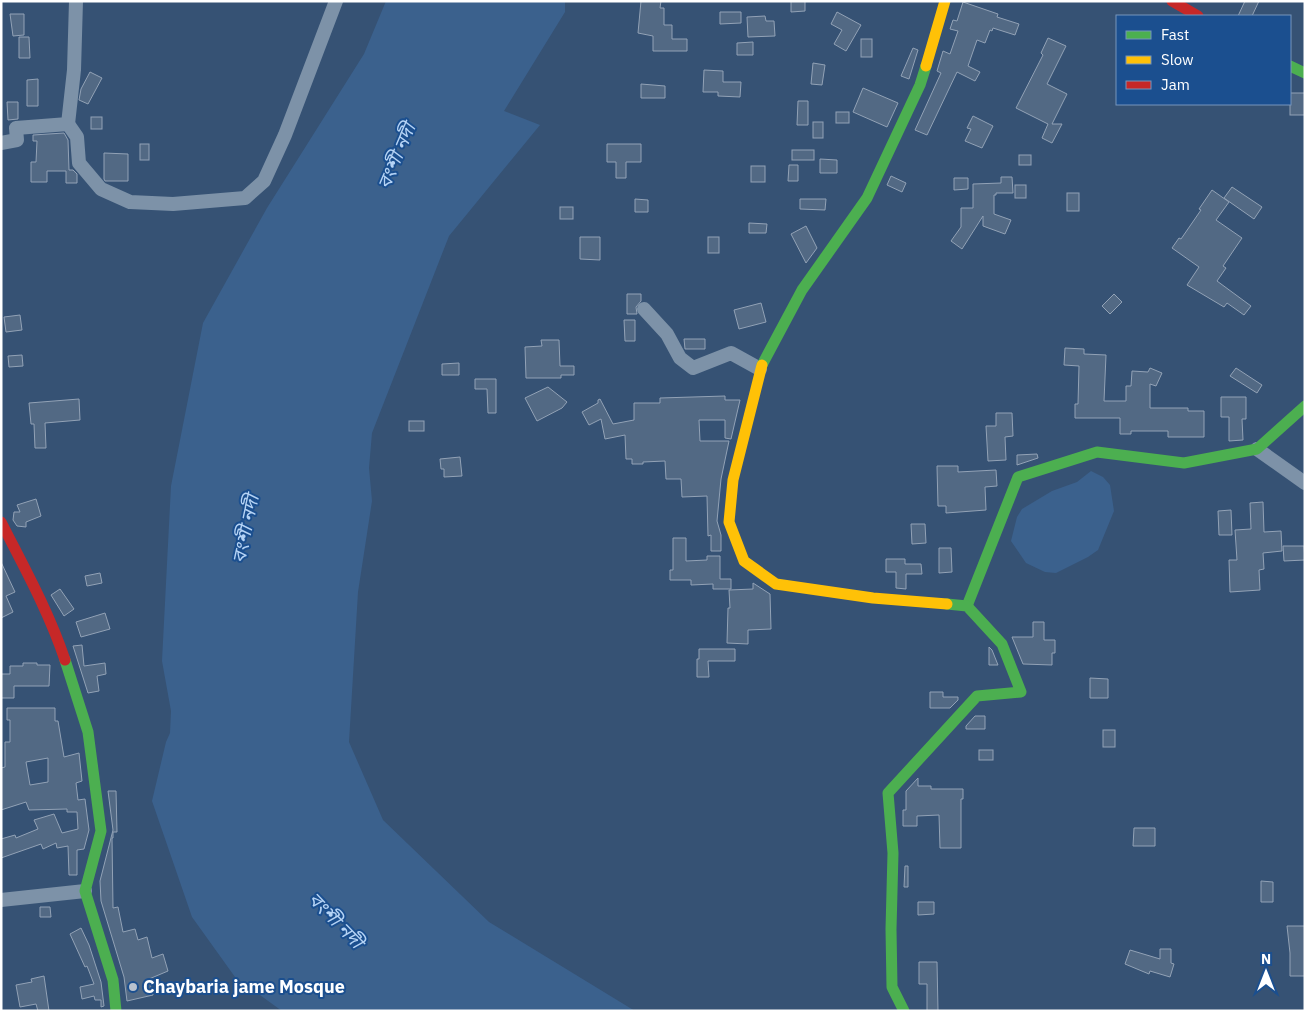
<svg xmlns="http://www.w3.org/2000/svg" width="1306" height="1012" font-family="'IBM Plex Sans','Noto Sans Bengali',sans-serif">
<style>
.water{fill:#3b618d}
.building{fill:#526984;stroke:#92a2b6;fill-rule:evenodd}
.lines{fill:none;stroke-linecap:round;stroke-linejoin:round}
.street{stroke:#7d92a8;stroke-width:14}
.fast{stroke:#4caf50;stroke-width:11}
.slow{stroke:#ffc107;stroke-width:11}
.jam{stroke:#c62828;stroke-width:11}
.poi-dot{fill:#b9c2ce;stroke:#1b4f8f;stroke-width:2}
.labels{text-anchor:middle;stroke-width:4;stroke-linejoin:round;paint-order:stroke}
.poi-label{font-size:18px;font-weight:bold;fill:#fff;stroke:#1b4f8f;text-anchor:start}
.water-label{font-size:19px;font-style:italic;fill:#b5d3f5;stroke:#1b4f8f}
</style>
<rect width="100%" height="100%" fill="#365274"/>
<g class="water">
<path d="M386,1H565V12L504,111L540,125L449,236L372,433L369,468L372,501L358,592L349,742L383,820L489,922L635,1011H282L235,977L192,917L152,801L166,742L170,733L171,711L162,661L171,486L203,323L267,208L364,54Z"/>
<path d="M1091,471L1103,477L1110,485L1114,511L1098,550L1088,557L1056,573L1045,572L1026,563L1011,541L1017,517L1022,509L1052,491L1077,482Z"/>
</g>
<g class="building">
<path d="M641,1H661L660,8H664V25H672V39H687V51H653V36L638,33Z"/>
<path d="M791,1H805V11L791,12Z"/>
<path d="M1245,1H1259L1252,16H1238Z"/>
<path d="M963,2L998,14L997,17L1019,24L1015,35L993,28L992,31L990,30L985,43L977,40L968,66L980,72L975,81L957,72L927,135L915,130L941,73L937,71L943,51L950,54L958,31L950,29L953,20L957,21Z"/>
<path d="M720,12H741V23L720,24Z"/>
<path d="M837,12L861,25L846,51L834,44L842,30L831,24Z"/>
<path d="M10,14H24V35L13,36Z"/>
<path d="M765,16L766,21H774L775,36L748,37L747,17Z"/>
<path d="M19,37H29L30,58H19Z"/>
<path d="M1048,38L1066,46L1047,84L1067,94L1052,124H1062L1052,143L1042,138L1048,124L1016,108L1043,55L1041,53Z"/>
<rect x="861" y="39" width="11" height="18"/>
<path d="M753,42V55H737V43Z"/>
<path d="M913,48L918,50L909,79L901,76Z"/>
<path d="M813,63L825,65L822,85L811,84Z"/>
<path d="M704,70L723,71V82H741L740,97L718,96V92H703Z"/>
<path d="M90,72L102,78L88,104L79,100L81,89Z"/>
<path d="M38,79V106H27V80Z"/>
<path d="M641,84L665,86V98H641Z"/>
<path d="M863,88L898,103L887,127L853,112Z"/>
<rect x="1290" y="93" width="15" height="22"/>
<path d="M798,101H808V125H797Z"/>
<path d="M7,102H18V119L8,120Z"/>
<rect x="836" y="112" width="13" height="11"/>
<path d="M973,116L993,126L982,148L965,141L971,129L967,128Z"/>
<rect x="91" y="117" width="11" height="12"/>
<rect x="813" y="122" width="10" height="16"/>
<path d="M64,133L68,140L69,170H73L77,174V183H66V171H47V182H31V162H36L37,141H33V135Z"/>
<rect x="140" y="144" width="9" height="16"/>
<path d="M607,144H641V162H626V178H616V162H607Z"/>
<rect x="792" y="150" width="22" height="10"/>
<path d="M104,153L128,154V181H105L104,179Z"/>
<rect x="1019" y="155" width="12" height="10"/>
<path d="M820,159L837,160V173H820Z"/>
<path d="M789,165H798V181H788Z"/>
<rect x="751" y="166" width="14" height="16"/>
<path d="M891,176L906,183L902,192L887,185Z"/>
<path d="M1001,177H1012L1013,193H996V195H994V214L1011,220L1005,234L983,226V216L962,249L951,241L961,227V208H973V184L1001,183Z"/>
<path d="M954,178H968V189L954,190Z"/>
<rect x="1015" y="185" width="11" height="13"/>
<path d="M1232,187L1262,207L1254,219L1224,198Z"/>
<path d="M1212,190L1229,202L1216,220L1242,238L1223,266L1226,268L1217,281L1251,306L1244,315L1227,303L1224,307L1187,285L1199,267L1172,248L1179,238L1181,239L1201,210L1199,209Z"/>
<rect x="1067" y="193" width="12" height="18"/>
<path d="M635,199L648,200V212H635Z"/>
<path d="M800,199H826L825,210L800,209Z"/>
<rect x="560" y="207" width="13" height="12"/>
<path d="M749,223L767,224L766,233H749Z"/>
<path d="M806,226L817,248L806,263L791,234Z"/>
<path d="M580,237H600V260L580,259Z"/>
<rect x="708" y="237" width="11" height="16"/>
<path d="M627,294H641V301L636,307L637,314H627Z"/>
<path d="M1114,294L1122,302L1110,314L1102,306Z"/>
<path d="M761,303L766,322L739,329L734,310Z"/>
<path d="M20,315L22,330L6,332L4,317Z"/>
<path d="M624,320H635V341H625Z"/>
<path d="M684,339H705V349H685Z"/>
<path d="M541,340H559L560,366H574V375H561V378H526L525,347L542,346Z"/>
<path d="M1065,348L1084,349V354L1106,355L1104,401H1126V386H1131L1132,371L1148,372L1150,368L1162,373L1156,386L1150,384V408H1188V411H1204V437H1168V431H1131V434H1120V418H1075V404H1078L1079,366L1064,365Z"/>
<path d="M22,355L23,366L9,367L8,356Z"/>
<path d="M459,363V375H442V364Z"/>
<path d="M1236,368L1262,385L1257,393L1230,376Z"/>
<path d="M475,379H496V413H488L487,389H475Z"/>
<path d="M548,387L567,402L562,408L537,421L525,398Z"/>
<path d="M725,396V400H740L731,439L725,438V420H699L700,441H729L721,479L717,521L721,535V551H711V535L708,536L707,496L682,497L681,479H666L665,461L643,462V464H632V459H626L625,435L605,439L601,419L589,425L582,412L598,403V400L600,399L613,424L634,420V403H660V398Z"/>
<path d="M1221,397H1246V419H1242L1243,440L1229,441V417H1221Z"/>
<path d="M79,399L80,420L45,423L46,448H35L34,424H31L29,403Z"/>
<path d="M996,413H1012L1013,436L1005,437L1006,460L988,461L986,426H996Z"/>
<rect x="409" y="421" width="15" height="10"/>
<path d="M1037,454L1038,458L1017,465V455Z"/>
<path d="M460,457L462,476L444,477V469H441L440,459Z"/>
<path d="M937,466H958V472L996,470L997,486L985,487L986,510L946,513V506H938Z"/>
<path d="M36,499L41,516L26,522V527L17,526L13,520L14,512H20L17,505Z"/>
<path d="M1263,502L1264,532L1281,531L1282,551L1263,553L1264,569L1259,570L1260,590L1230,592L1229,560H1237L1235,530L1251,529L1250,503Z"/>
<path d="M1231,510L1232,535H1219L1218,511Z"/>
<path d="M911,524H925L926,543L912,544Z"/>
<path d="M673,538H686V561L707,560V556H720V579H731V589H713V584L691,585V580H670V570H673Z"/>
<path d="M1283,546H1304L1305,560L1284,561Z"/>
<path d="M939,548H951L952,572L939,573Z"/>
<path d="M886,559H905V564H921L922,574H906V589L896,588V572H886Z"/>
<path d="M1,562L15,592L6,596L13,612L1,618Z"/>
<path d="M100,573L102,583L87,586L85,576Z"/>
<path d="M753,583L770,594L771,629L748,630V644L727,643L728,608H730L729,590L753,589Z"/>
<path d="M60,589L74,609L64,616L51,595Z"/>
<path d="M105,613L110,629L81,637L76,622Z"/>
<path d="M1033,622H1044V640H1055V653H1052V665L1023,664L1012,637H1033Z"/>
<path d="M82,645L84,666L105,663L106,674L97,676L99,691L88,693L73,646Z"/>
<path d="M989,647L992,650L998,665H989Z"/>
<path d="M699,649H735V661H708L709,677H697V659H699Z"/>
<path d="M23,663H37V665H50L49,686H14V698H1V674H10V666H23Z"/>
<path d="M1090,678L1108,679V698H1090Z"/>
<path d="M930,692H943V697H958V700L950,708H930Z"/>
<path d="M7,708H55V721H58L64,757L79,753L82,781L76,783L78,800L85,799L89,830L84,849L77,850V875H69L68,846L57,848L56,843L43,849L41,844L1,858V839L15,835L16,838L38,829L34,820L54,814L62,833L78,829L77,812H67V809L29,810L26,802L1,810V768L5,767V742H10V720H7ZM48,758V782L30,785L26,762Z"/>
<path d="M975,716H985V729H966V726Z"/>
<rect x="1103" y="730" width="12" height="17"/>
<rect x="979" y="750" width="14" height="10"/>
<path d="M918,778V786H931V789H963V799H961V848H940L939,815L917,816V826H903V810H906V791Z"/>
<path d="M108,791H116L117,832H113V838H112L113,908L118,907L123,932L135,929L138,940L147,937L152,958L163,954L168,971L149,979L153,995L127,1001L124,977L101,901L100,881L113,830Z"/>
<path d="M1134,828H1155V846H1133Z"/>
<path d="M905,866H908V887H904Z"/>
<path d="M1261,881L1273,882V902H1261Z"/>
<path d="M918,902H934V914L918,915Z"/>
<path d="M40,907H50L51,917H40Z"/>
<path d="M1287,926H1305V976H1290V953Z"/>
<path d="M81,928L89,945L101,982L104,1006L101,1007V1000H95L94,996L82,999L80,987L94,984L87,966L85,967L70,934Z"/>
<path d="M1160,949H1171V963L1174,964L1170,977L1150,971L1149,974L1125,964L1130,950L1160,959Z"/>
<path d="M919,962H937L938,1011H927V984H919Z"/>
<path d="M44,976L49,1011H38L36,1004L20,1007L16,985L32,982L31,979Z"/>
</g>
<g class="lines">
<g class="street">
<path d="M68,124L77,137L79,163L101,189L130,202L173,204L245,198L264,181L285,135L336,1"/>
<path d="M1,143L17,140L16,128L68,124L74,70L76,1"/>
<path d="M644,309L667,334L680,358L693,368L731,353L760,369"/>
<path d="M1257,449L1305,483"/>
<path d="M1,900L85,891"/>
</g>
<g class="fast">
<path d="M1290,66L1305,73"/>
<path d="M762,365L802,290L867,198L920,85L926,66"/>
<path d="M967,606L1018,477L1097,452L1184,463L1257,449L1305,406"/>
<path d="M65,660L88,732L101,831L85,891L113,980L116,1011"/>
<path d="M904,1011L892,987L891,929L893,853L888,793L977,696L1021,692L1002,644L967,606L947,604"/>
</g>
<g class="slow">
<path d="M926,66L945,1"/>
<path d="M762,365L733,480L729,522L744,561L776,584L873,598L947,604"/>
</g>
<g class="jam">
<path d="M1172,1L1198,16"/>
<path d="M1,522C24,567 49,612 65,660"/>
</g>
</g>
<circle class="poi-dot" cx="133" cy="987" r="5"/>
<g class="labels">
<g class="poi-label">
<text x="143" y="993">Chaybaria jame Mosque</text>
</g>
<g class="water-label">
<text transform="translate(396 156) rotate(-67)" y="7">বংশী নদী</text>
<text transform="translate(245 529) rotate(-78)" y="7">বংশী নদী</text>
<text transform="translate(336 920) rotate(46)" y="7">বংশী নদী</text>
</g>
</g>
<rect width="1306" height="1012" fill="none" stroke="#ffffff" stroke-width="5"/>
<rect x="1116" y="15" width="175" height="90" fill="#1b4f8f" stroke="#7695bc"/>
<rect x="1126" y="31" width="25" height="8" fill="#4caf50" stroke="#7695bc"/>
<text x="1161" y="40" font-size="15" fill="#ffffff">Fast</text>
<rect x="1126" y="56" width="25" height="8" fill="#ffc107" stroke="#7695bc"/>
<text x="1161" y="65" font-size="15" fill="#ffffff">Slow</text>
<rect x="1126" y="81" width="25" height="8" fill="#c62828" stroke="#7695bc"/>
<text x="1161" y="90" font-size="15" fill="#ffffff">Jam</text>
<g transform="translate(1266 972)" stroke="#1b4f8f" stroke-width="4" paint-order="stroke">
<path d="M0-4L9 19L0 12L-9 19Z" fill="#ffffff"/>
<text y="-8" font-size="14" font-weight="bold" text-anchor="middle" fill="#ffffff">N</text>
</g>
</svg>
